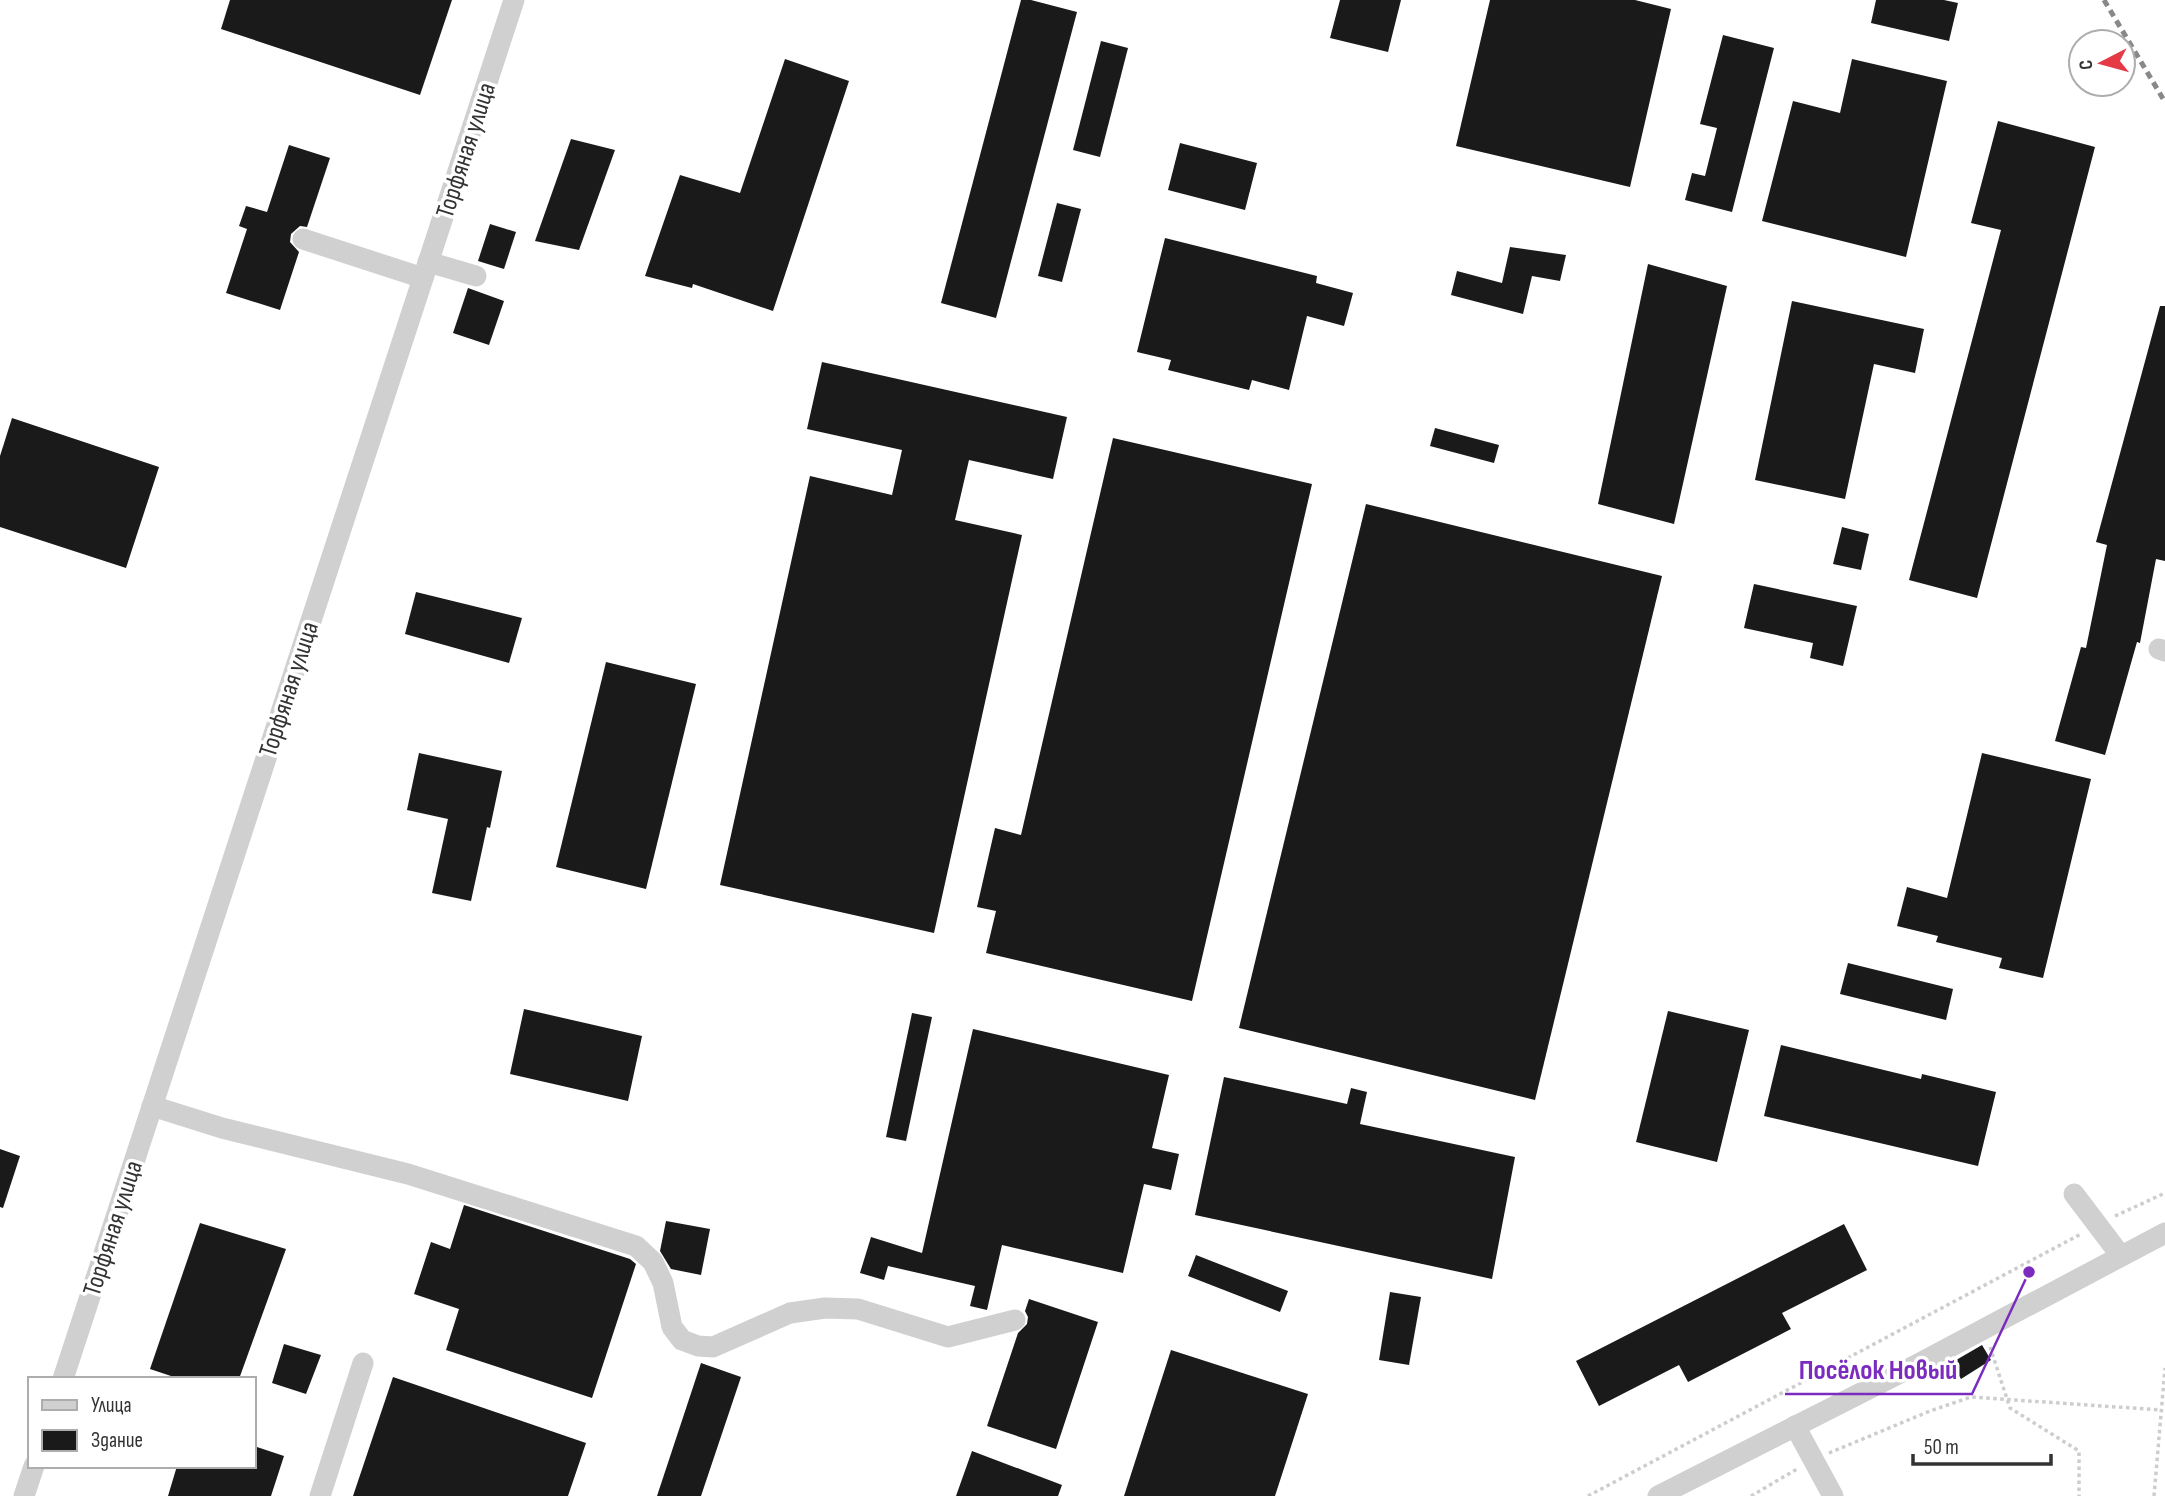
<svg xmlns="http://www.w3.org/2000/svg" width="2165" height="1496" font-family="'Sofia Sans Condensed',sans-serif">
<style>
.building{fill:#1a1a1a}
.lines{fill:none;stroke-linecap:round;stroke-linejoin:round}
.path{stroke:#cdcdcd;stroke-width:3.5;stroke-dasharray:3.5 3.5;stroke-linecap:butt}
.minor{stroke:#d0d0d0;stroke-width:21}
.rail{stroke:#888;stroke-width:5;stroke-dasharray:7 5;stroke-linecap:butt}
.labels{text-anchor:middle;stroke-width:7;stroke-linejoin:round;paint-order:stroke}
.street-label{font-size:26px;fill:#333;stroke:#fff}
.leader{fill:none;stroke:#7b2cbf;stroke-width:2.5}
.callout-dot{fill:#7b2cbf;stroke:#fff;stroke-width:2.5}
.callout-label{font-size:28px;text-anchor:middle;font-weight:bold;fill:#7b2cbf;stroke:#fff;stroke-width:7;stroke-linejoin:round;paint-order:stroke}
</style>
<rect width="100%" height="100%" fill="#fff"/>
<g class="building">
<path d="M230,0H452L420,95L221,29Z"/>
<path d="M1021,0H1031L1077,12L996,318L941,303Z"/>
<path d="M1340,0H1401L1388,52L1330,38Z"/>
<path d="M1490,0H1635L1671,9L1630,187L1456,146Z"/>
<path d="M1876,0H1944L1958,3L1949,41L1871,23Z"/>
<path d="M1723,35L1774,48L1732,212L1685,200L1692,173L1705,176L1717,128L1700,124Z"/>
<path d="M1101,41L1128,48L1100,157L1073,150Z"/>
<path d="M785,59L849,81L773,311L693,284L692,288L645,276L680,175L740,193Z"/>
<path d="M1852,59L1947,81L1906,257L1762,221L1793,101L1840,113Z"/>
<path d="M1998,121L2095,147L1977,598L1909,580L2001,230L1971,223Z"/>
<path d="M571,139L615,150L579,250L535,241Z"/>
<path d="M1180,143L1257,163L1245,210L1168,190Z"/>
<path d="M289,145L330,158L307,227L300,226L291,234L290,242L299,252L280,310L226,293L247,229L239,226L246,206L267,212Z"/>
<path d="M1057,203L1081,209L1062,282L1038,276Z"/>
<path d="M490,224L516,232L504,269L478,261Z"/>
<path d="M1165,238L1317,276L1316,283L1353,293L1344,326L1307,316L1289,390L1252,380L1249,390L1168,370L1171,360L1137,352Z"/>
<path d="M1510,247L1566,255L1560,281L1532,276L1523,314L1451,295L1457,271L1502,283Z"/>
<path d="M1648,264L1727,286L1674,524L1598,504Z"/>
<path d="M468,288L504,301L489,345L453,333Z"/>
<path d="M1792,301L1924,329L1915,373L1874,364L1845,499L1755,480Z"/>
<path d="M2160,306H2165V561L2156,559L2140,643L2137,642L2105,755L2055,741L2081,647L2086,648L2107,545L2096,542Z"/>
<path d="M822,362L1067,417L1053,479L969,460L955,520L1022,535L934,933L720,885L810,476L892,495L902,450L807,429Z"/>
<path d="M12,418L159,467L126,568L0,527V456Z"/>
<path d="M1435,428L1499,445L1494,463L1430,446Z"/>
<path d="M1113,438L1312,484L1192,1001L986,953L996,911L977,907L995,828L1021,835Z"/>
<path d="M1366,504L1662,576L1535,1100L1239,1028Z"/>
<path d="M1842,527L1869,534L1861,570L1833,564Z"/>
<path d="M1754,584L1857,606L1843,666L1810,658L1813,643L1744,628Z"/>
<path d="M416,592L522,618L509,663L405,634Z"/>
<path d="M606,662L696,684L646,889L556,867Z"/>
<path d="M419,753L502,771L490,828L487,827L471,901L432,893L448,819L407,810Z"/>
<path d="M1982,753L2091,779L2043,978L1999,968L2002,958L1936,942L1938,936L1897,926L1907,887L1947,898Z"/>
<path d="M1848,963L1953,989L1946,1020L1840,994Z"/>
<path d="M524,1009L642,1036L628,1101L510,1074Z"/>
<path d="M1668,1011L1749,1030L1717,1162L1636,1142Z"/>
<path d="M912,1013L932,1017L906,1141L886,1137Z"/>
<path d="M973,1029L1169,1075L1152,1148L1179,1154L1171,1190L1144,1184L1123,1273L1002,1245L987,1310L970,1306L975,1286L888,1266L884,1280L860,1273L871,1237L922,1253Z"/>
<path d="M1781,1045L1921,1079L1922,1074L1996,1092L1978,1166L1764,1116Z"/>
<path d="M1224,1077L1347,1104L1351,1088L1367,1092L1360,1124L1515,1157L1492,1279L1195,1215Z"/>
<path d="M0,1149L20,1156L3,1208L0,1207Z"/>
<path d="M464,1205L630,1259L636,1264L592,1398L446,1350L459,1309L414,1294L431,1242L450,1249Z"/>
<path d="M666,1221L710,1229L701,1275L671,1269L660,1251Z"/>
<path d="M200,1223L286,1249L239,1379H180L150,1369Z"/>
<path d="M1844,1224L1867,1270L1782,1313L1791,1329L1688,1382L1679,1365L1599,1406L1576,1361Z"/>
<path d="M1196,1255L1288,1291L1280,1312L1188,1276Z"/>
<path d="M1390,1292L1421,1297L1409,1365L1379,1360Z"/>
<path d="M1029,1299L1098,1322L1056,1449L987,1426L1018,1333L1027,1324L1028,1317L1025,1311Z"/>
<path d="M284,1344L321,1355L306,1394L272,1383Z"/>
<path d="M1982,1345L1991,1360L1961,1379L1951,1363Z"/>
<path d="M1171,1350L1308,1394L1275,1496H1124Z"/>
<path d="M701,1363L741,1377L701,1496H657Z"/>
<path d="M393,1377L586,1443L568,1496H353Z"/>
<path d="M254,1446L284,1456L271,1496H168L177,1466H254Z"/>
<path d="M972,1451L1062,1485L1058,1496H956Z"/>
</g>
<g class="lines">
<g class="path">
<path d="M2115,1216L2165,1193"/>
<path d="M1990,1347L2010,1408L2079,1451V1496"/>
<path d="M1829,1453L1930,1411L1971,1397L2161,1410"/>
<path d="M1588,1496L2081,1234"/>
<path d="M1751,1496L1797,1469"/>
<path d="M2154,1496L2165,1368"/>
</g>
<g class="minor">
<path d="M303,239L423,278"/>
<path d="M428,262L476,276"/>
<path d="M2159,649L2165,651"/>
<path d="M152,1106L222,1128L408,1174L636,1246L653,1262L663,1283L672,1327L682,1340L698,1346L713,1347L790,1313L825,1308L858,1309L948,1337L1015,1320"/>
<path d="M2074,1194L2121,1256"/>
<path d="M63,1379L514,0"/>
<path d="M1795,1426L1833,1496"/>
<path d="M24,1496L34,1466"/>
<path d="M320,1496L363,1363"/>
<path d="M1658,1496L1918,1364L2165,1233"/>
</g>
<path class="rail" d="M2104,0L2165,102"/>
</g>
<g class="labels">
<g class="street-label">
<text transform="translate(465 150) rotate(-72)" y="9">Торфяная улица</text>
<text transform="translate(288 689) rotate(-72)" y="9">Торфяная улица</text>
<text transform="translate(112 1228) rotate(-72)" y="9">Торфяная улица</text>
</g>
</g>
<path class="leader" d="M2029 1272L1972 1394H1785"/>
<circle class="callout-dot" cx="2029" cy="1272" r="7"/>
<g class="callout-label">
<text x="1878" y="1379">Посёлок Новый</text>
</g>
<rect x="28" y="1377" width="228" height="91" fill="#ffffff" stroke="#adadad" stroke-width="2"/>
<rect x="42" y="1400" width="35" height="10" fill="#d0d0d0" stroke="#adadad" stroke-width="2"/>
<text x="91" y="1412" font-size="21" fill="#333333">Улица</text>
<rect x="42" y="1430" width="35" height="21" fill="#1a1a1a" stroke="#adadad" stroke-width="2"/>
<text x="91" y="1447" font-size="21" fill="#333333">Здание</text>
<g transform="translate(2102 63) rotate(264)"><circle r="33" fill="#ffffff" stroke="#adadad" stroke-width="2"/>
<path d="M0-5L12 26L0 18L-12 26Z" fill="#e63946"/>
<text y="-10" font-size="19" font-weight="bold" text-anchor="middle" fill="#333333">С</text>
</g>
<path d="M1913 1454v10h138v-10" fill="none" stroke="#333333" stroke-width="3.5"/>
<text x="1924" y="1454" font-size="21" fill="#333333" stroke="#ffffff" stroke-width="5" paint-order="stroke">50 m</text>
</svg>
